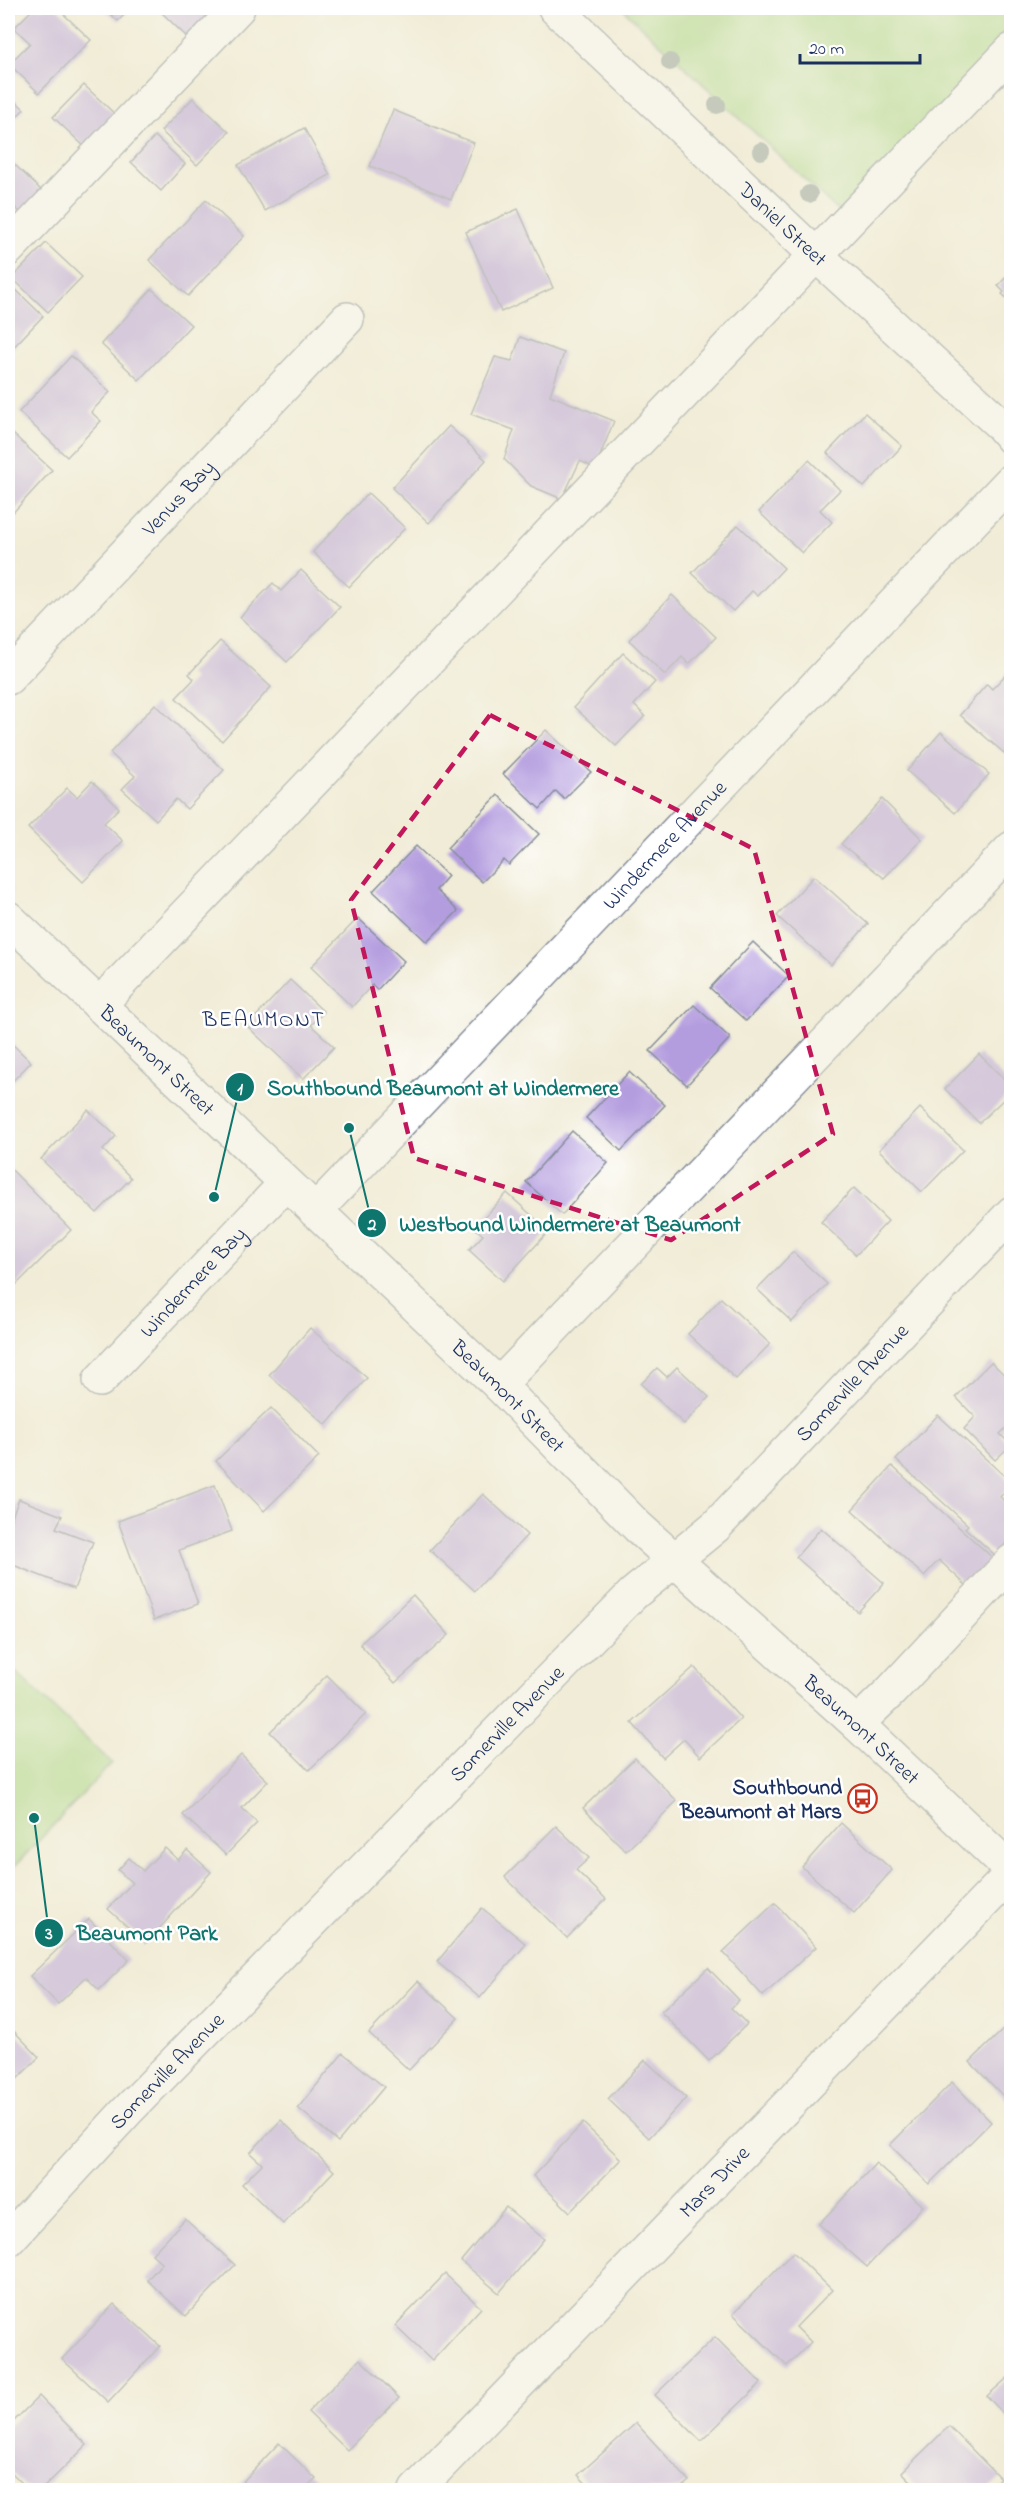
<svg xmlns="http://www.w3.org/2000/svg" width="1019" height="2498" font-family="'Indie Flower',sans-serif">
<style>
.green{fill:#a8d886;stroke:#628472;stroke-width:1.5}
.building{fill:#b49ddf}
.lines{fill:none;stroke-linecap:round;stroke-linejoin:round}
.minor-casing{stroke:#868e9a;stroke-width:36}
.minor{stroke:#fff;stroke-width:33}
.tree{fill:#92a09b}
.marked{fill:none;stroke:#c2185b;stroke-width:4.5;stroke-dasharray:12 8;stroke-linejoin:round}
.labels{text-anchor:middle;stroke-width:5;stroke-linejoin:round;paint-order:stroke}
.street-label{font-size:21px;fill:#1b2f5e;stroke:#fff}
.poi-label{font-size:21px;font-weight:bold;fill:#1b2f5e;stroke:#fff;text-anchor:end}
.neighbourhood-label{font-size:22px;letter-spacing:1.5px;fill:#1b2f5e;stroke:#fff}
.leader{fill:none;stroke:#0f766e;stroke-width:2}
.callout-dot{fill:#0f766e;stroke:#fff;stroke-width:2}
.mark-label{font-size:18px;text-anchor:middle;font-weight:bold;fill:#fff}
.callout-label{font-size:22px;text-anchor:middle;font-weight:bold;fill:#0f766e;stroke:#fff;stroke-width:5;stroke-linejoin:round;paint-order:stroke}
</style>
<rect width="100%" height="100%" fill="#fff"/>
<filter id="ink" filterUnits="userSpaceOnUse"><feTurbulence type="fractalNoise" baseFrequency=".0167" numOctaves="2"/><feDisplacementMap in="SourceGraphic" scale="12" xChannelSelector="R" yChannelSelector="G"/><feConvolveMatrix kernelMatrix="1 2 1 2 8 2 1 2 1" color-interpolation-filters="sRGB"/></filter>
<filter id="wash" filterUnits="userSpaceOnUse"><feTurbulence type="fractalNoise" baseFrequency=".008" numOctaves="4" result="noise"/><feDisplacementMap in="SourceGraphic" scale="24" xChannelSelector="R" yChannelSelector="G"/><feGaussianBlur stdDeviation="1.35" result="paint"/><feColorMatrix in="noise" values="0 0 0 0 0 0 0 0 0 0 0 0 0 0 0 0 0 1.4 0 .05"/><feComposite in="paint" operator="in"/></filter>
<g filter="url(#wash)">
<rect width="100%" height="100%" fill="#f1ecd7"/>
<g class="green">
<path d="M622,8H1011V50L849,221Z"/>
<path d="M8,1665L112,1763L8,1873Z"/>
</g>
<g id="blocks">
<g class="building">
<path d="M34,8H57L91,40L39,93L9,64L30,43L14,28Z"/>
<path d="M104,8H131L118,21Z"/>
<path d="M159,8H200L209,16L188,38L158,9Z"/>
<path d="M84,85L118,117L87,149L53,117Z"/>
<path d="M8,94L24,109L8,126Z"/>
<path d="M193,98L229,132L197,165L161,131Z"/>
<path d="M393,110L474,143L451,199L370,166Z"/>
<path d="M304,128L330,175L265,211L238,165Z"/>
<path d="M155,136L185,164L161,191L131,162Z"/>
<path d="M12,162L42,191L21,213L8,201V168Z"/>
<path d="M206,200L244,236L188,296L149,260Z"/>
<path d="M518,209L553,288L501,312L466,232Z"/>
<path d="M46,243L82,277L48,312L12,278Z"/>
<path d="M1005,278L1012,284V303L1002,294L1004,292L998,286Z"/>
<path d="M8,282L43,316L8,353Z"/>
<path d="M152,289L191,325L139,380L101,344Z"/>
<path d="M520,337L564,353L550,395L614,421L595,468L580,461L562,499L531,486L504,459L514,430L471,414L495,357L512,361Z"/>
<path d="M71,356L110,392L91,412L101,421L67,457L19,412Z"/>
<path d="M865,413L902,446L864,487L827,453Z"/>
<path d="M449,426L486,460L429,523L392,488Z"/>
<path d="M13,434L52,470L8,518V440Z"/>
<path d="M809,460L840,490L820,510L832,522L802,553L759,512Z"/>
<path d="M368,493L405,528L349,587L313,552Z"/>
<path d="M738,525L784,568L758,596L752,591L733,611L692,573Z"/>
<path d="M301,570L340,607L287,662L240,617L273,583L281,591Z"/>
<path d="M672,595L716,637L689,664L682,657L665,675L629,640Z"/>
<path d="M220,641L271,687L222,741L176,698L194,679L189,674Z"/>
<path d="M623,653L655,682L634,705L645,716L616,746L574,707Z"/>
<path d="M1012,668V745L1004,753L960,715L987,684L992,689Z"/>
<path d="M155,704L224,770L187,809L176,799L156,820L122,789L135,776L110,753Z"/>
<path d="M546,730L591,772L564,799L556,791L540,809L503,774Z"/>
<path d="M941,732L989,774L955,813L907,771Z"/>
<path d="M92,781L119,808L104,823L123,841L83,882L28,828L67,788L77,797Z"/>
<path d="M498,795L539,834L509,865L504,860L482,882L447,848Z"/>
<path d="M882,799L922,839L884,878L841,844Z"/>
<path d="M416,846L448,876L436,890L458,911L427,942L373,891Z"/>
<path d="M814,876L868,924L831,965L777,916Z"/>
<path d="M358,918L404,961L377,990L372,985L352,1007L311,967Z"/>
<path d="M753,942L789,976L746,1021L710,988Z"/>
<path d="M290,980L324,1012L311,1025L334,1047L303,1079L247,1026Z"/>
<path d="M694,1005L730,1038L687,1085L650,1051Z"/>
<path d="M10,1042L31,1062L8,1086V1045Z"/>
<path d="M979,1054L1012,1087V1091L979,1123L945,1089Z"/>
<path d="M629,1072L665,1105L621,1151L586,1118Z"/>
<path d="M920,1108L963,1150L922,1192L879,1150Z"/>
<path d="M88,1110L116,1136L103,1150L131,1178L97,1213L41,1159Z"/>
<path d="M572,1131L608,1163L562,1215L526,1182Z"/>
<path d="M8,1166L71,1230L15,1286L8,1278Z"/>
<path d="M854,1188L888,1221L856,1255L821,1222Z"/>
<path d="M507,1193L549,1231L503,1281L469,1250L483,1235L475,1228Z"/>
<path d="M793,1252L827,1284L792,1322L757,1289Z"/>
<path d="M721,1298L770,1344L736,1379L688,1334Z"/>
<path d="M310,1328L367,1378L326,1425L269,1375Z"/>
<path d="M991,1362L1012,1382V1422L1000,1434L1011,1445L995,1460L964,1429L975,1417L956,1397Z"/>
<path d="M677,1367L709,1397L684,1424L641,1384L657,1368L667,1377Z"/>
<path d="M271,1408L319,1457L264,1511L216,1461Z"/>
<path d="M938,1415L1012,1483L1000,1497L1012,1507V1537L995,1555L965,1528L968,1525L896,1460Z"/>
<path d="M892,1466L994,1559L968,1587L939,1560L924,1576L852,1510Z"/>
<path d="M215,1485L232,1531L179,1550L198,1604L154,1620L118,1521Z"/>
<path d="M483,1494L527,1535L475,1591L430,1550Z"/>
<path d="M19,1499L62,1516L56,1528L93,1542L74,1589L8,1563V1527Z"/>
<path d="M821,1528L884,1583L858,1612L796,1557Z"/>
<path d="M413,1595L449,1635L395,1683L360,1644Z"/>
<path d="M694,1667L741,1719L700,1757L684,1739L663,1758L632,1723Z"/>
<path d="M327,1675L366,1714L309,1770L270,1732Z"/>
<path d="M241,1755L268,1781L242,1808L257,1823L226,1855L183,1815Z"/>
<path d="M635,1758L677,1801L626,1851L583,1808Z"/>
<path d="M841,1823L892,1870L854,1913L802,1867Z"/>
<path d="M556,1826L589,1858L576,1870L606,1899L567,1938L505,1877Z"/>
<path d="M165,1848L178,1860L187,1850L211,1872L146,1943L108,1909L132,1883L118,1870L129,1858L143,1871Z"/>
<path d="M775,1903L816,1947L763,1996L723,1952Z"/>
<path d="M482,1908L526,1944L480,1998L437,1962Z"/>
<path d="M89,1919L129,1960L99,1990L86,1977L58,2004L30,1976Z"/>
<path d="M708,1968L739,2000L731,2008L747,2024L709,2061L661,2012Z"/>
<path d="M418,1981L458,2018L409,2070L369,2033Z"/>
<path d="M1012,2021V2099L1009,2102L970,2062Z"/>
<path d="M8,2025L39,2057L8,2088Z"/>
<path d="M343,2053L384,2087L338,2142L298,2108Z"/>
<path d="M645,2060L686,2098L649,2138L608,2099Z"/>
<path d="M952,2082L991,2122L929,2184L890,2145Z"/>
<path d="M281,2120L334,2171L283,2224L242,2184L262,2164L250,2153Z"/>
<path d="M583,2123L621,2159L570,2212L533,2176Z"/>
<path d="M876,2163L923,2206L867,2267L819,2224Z"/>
<path d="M506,2207L544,2239L499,2293L461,2261Z"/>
<path d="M185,2219L235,2265L186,2316L147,2280L162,2263L152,2254Z"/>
<path d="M793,2252L832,2290L796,2327L811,2342L787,2366L733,2314Z"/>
<path d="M445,2274L481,2308L432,2361L395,2326Z"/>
<path d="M114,2304L160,2346L108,2402L62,2359Z"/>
<path d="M715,2337L761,2383L701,2441L655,2395Z"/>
<path d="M360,2359L399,2398L347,2450L308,2412Z"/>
<path d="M1012,2374V2423L987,2396Z"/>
<path d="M39,2396L87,2445L41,2490H29L8,2469V2427Z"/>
<path d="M636,2423L689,2481L678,2490H592L578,2475Z"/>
<path d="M949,2426L1000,2478L987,2490H920L902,2472Z"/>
<path d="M279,2443L316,2479L305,2490H235Z"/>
</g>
</g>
</g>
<g filter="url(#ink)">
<use href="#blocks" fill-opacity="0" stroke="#868e9a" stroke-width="1.5"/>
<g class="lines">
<defs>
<g id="minor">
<path id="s1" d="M555,8L816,255L1001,425L1012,438"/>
<path d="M8,249L238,8"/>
<path id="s2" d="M8,678L347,319"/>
<path id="s3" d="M8,918L499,1385L638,1527L857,1724L1012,1871"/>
<path d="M99,1005L1012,50"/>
<path id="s4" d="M315,1211L1012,480"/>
<path id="s5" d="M100,1380L286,1183"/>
<path d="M499,1385L1012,848"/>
<path d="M857,1724L891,1691L1012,1561"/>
<path id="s6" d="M8,2240L127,2111L633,1594L716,1526L1012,1213"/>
<path id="s7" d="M416,2490L1012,1873"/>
</g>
</defs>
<use href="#minor" class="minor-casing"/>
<use href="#minor" class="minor"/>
</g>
<g class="tree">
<circle cx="670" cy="62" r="9"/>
<circle cx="717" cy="105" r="9"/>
<circle cx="761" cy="151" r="9"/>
<circle cx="809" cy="194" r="9"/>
</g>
</g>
<path d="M0 0H1019V2498H0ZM490,715L754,849L833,1134L671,1240L414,1158L351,900Z" fill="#f1ecd7" fill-opacity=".55" fill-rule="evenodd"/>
<path class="marked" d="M490,715L754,849L833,1134L671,1240L414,1158L351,900Z"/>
<defs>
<symbol id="bus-ring" viewBox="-11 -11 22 22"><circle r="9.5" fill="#fff" stroke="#c8321e" stroke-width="1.5"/><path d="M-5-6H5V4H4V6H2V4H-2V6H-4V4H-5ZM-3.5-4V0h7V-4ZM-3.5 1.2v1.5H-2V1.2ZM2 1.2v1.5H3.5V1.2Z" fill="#c8321e"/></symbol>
</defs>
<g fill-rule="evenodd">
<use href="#bus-ring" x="846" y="1782" width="33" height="33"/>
</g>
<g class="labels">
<g class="street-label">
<text dy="7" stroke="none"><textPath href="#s1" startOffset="314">Daniel Street</textPath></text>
<text dy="7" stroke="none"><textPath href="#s2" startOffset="248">Venus Bay</textPath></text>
<text dy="7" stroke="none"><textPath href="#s4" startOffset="506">Windermere Avenue</textPath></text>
<text dy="7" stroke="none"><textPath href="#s3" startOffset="206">Beaumont Street</textPath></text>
<text dy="7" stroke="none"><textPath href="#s5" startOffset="135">Windermere Bay</textPath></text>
<text dy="7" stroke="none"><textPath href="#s6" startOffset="1204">Somerville Avenue</textPath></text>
<text dy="7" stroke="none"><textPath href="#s3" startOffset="692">Beaumont Street</textPath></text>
<text dy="7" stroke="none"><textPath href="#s6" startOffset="718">Somerville Avenue</textPath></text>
<text dy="7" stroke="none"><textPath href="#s3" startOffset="1178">Beaumont Street</textPath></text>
<text dy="7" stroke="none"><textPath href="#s6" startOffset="232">Somerville Avenue</textPath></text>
<text dy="7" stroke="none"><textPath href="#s7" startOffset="429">Mars Drive</textPath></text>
</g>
<g class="poi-label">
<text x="842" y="1794">Southbound<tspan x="842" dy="24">Beaumont at Mars</tspan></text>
</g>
<g class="neighbourhood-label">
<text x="264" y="1026">BEAUMONT</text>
</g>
</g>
<path class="leader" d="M214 1197L240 1087M349 1128L372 1223M34 1818L49 1933"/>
<g class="callout-dot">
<circle cx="214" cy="1197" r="6"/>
<circle cx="349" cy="1128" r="6"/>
<circle cx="34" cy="1818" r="6"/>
<circle cx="240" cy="1087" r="15"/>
<circle cx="372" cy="1223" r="15"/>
<circle cx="49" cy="1933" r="15"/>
</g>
<g class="mark-label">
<text x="240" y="1094">1</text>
<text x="372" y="1230">2</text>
<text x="49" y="1939">3</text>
</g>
<g class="callout-label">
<text x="443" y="1095">Southbound Beaumont at Windermere</text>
<text x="570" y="1231">Westbound Windermere at Beaumont</text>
<text x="147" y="1940">Beaumont Park</text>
</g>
<rect width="1019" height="2498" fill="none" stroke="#fff" stroke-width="30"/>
<path d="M800 54v9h120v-9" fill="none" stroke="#1b2f5e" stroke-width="3"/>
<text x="809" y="54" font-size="18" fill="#1b2f5e" stroke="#ffffff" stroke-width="4.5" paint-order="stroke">20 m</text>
</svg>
